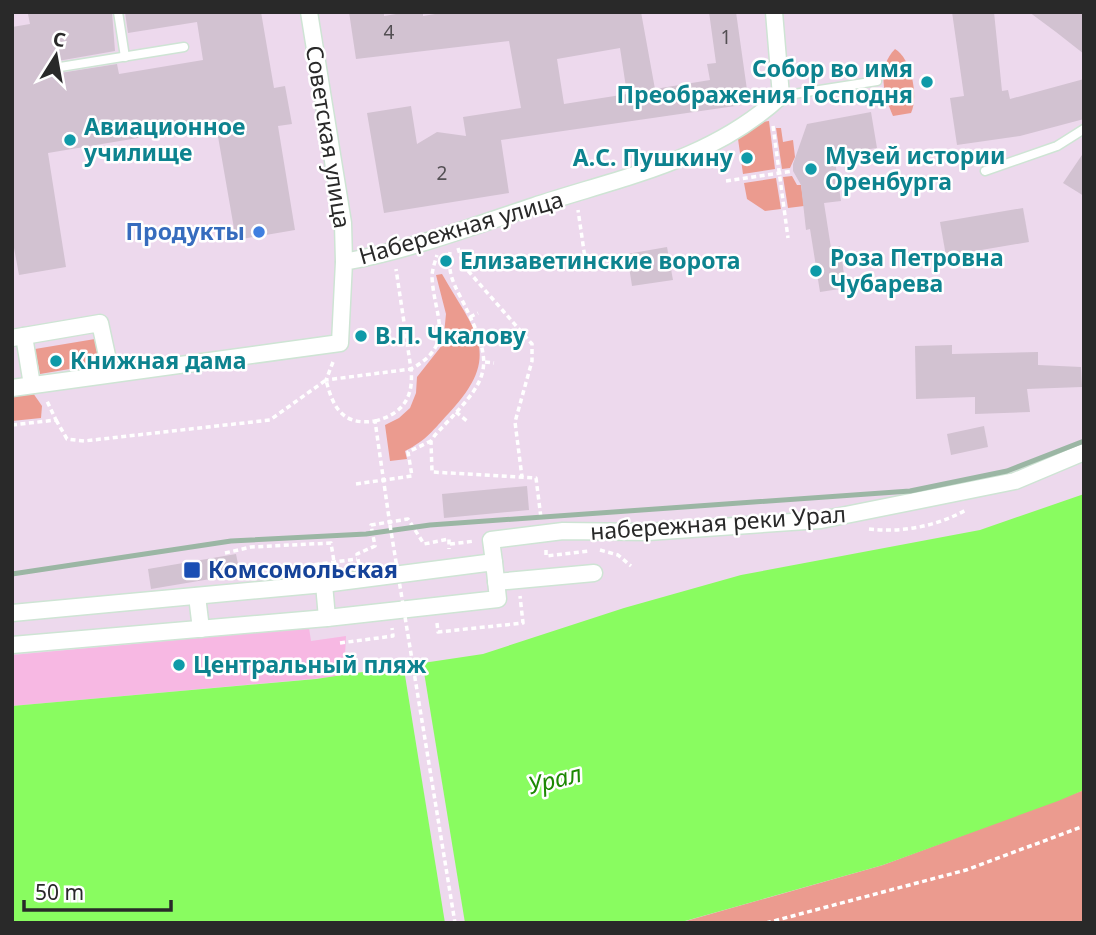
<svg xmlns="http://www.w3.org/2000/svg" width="1096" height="935" font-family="'Noto Sans',sans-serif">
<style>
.green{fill:#eb9b8f}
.sand{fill:#f7b8e3}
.water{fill:#89fc60}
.pier{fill:#edd9ed}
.building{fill:#d2c2d1;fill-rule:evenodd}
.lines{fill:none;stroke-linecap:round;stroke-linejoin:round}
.lane-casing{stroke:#cee4d4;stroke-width:11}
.street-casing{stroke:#cee4d4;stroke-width:19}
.path{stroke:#fff;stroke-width:3.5;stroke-dasharray:5 3.5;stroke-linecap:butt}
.lane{stroke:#fff;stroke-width:8}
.street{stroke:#fff;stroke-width:16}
.rail{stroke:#9bb6a4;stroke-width:5}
.path-bridge{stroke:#fff;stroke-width:3.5;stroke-dasharray:5 3.5;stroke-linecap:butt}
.culture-dot{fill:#0f9aa8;stroke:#fff;stroke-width:2.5}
.shop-dot{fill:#3f7fe0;stroke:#fff;stroke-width:2.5}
.transit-dot{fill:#1a4fb4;stroke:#fff;stroke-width:2.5}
.labels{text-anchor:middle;stroke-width:5;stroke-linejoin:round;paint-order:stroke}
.number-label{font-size:19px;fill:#534f53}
.culture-label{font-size:23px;font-weight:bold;fill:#0d838f;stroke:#fff;text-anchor:start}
.street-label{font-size:23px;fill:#292929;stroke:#fff}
.shop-label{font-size:23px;font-weight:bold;fill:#366cbe;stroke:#fff;text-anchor:end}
.transit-label{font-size:23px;font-weight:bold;fill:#164399;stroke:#fff;text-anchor:start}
.water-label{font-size:24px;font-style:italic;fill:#1c8903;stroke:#fff}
</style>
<rect width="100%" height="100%" fill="#edd9ed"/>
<g class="green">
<path d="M895,49C911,58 919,96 911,113L893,116C883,94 877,67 895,49Z"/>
<path d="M769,121L775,169L743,174L738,139L749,124Z"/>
<path d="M776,128H781L783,142L793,140L795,157L790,168L782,169Z"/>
<path d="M792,176L797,185H801L804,206L788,208L783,177Z"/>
<path d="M776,178L781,209L765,211L747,199L744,183Z"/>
<path d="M442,274C475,332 504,355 449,413C433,430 427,440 405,451L407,459L390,461L385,425L399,418L410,408L416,393L417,377L443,344L446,314L436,275Z"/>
<path d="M95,339L99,364L40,374L35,349Z"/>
<path d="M33,393L42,406L41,418L12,421V395Z"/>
<path d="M1084,790V923H679L883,865Z"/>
</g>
<path class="sand" d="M309,628L311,641L346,636L344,676L12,706V655Z"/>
<path class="water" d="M1084,494V790L1058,801L883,865L678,923H12V706L316,679L483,654L624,608L741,575L980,530Z"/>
<path class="pier" d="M422,660L465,923H445L403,663Z"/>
<g class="building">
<path d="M41,12H112L115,51L52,62L47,68L54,74L117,64L119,74L203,60L197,22L128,33L125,12H261L274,88L285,86L292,124L278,126L295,230L236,240L216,125L48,153L66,267L19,275L12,237V27L30,24L28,14Z"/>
<path d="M349,12H384V16L408,12H423V16L447,12H641L655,89L710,80L707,64L716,63L709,12H736L749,104L501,140L509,193L384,213L367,113L411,106L417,144L437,132L466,136L463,117L521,108L509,41L356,59ZM620,48L627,94L564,104L557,59Z"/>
<path d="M952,12H994L1002,91L1008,90L1010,99L1084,79V119L1020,136L957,145L950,98L964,96Z"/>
<path d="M1029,12H1084V54L1056,32Z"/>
<path d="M871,112L877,148L834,154L841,201L824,203L831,248L840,246L846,288L820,292L810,229L806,230L801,185L793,171V164L807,124Z"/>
<path d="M1084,152V196L1063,183Z"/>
<path d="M1023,208L1029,242L946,256L940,222Z"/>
<path d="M667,247L673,280L632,286L627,254Z"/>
<path d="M952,345V354L1038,352V365L1081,367L1082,387L1027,389L1030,412L975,414V397L916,399L915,346Z"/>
<path d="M984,426L988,447L951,455L947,434Z"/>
<path d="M527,486L529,510L444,518L442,494Z"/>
<path d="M236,554L240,574L151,589L148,569Z"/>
</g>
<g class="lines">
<defs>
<g id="lane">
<path d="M118,12L125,57"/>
<path d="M54,68L184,47"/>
<path d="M781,96L877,81"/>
<path d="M985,171L1057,146L1084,129"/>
</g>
<g id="street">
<path d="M309,12L343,223L344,262"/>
<path d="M24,336L32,385"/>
<path d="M12,338L100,323L111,374"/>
<path d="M12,388L340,343L344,262C410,250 471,227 534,206C622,177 711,161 781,96L774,12"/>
<path d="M494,562L491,540L563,531L648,532L821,520L1015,481L1084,452"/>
<path d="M496,582L594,573"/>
<path d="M197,596L201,629"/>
<path d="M12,613L324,584L327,618"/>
<path d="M12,645L327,618L498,599L494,562L324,584"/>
</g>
</defs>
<use href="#lane" class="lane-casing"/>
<use href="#street" class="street-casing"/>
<g class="path">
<path d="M773,126L788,238"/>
<path d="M726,181L793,171"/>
<path d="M458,248L463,265L532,344V361L515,422L522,477"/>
<path d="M450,252C448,272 452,281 461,298C498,371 490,377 435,435L431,441L432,472L536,478L541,518"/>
<path d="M571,265H586L578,210"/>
<path d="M470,317L478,313"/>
<path d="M333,362L326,380L411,369L396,269"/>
<path d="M485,362L494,363"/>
<path d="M456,412L467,421"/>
<path d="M56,420L67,439L84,441L270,420L326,380C333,408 343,426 375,421L390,525"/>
<path d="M375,421C403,414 414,397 411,369C457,344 434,317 432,277C432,270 435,262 437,255"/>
<path d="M12,425L56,420L46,399"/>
<path d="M356,484L412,476L408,452L431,441"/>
<path d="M869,529C902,533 937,526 966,510"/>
<path d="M450,544L475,541"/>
<path d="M546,550V556L589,551"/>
<path d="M600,550L618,555L631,566"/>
<path d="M225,553L251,547L331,543L334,562"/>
<path d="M359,564L357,554L375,546L371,525L408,519L424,544L449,539V549"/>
<path d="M289,568L357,559"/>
<path d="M437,623L438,632L523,623L520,596"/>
<path d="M340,643L393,636L392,628"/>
<path d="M766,923L966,870L1084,826"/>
</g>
<use href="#lane" class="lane"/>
<use href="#street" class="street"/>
<path class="rail" d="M12,574L231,541L366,534L430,525L910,491L1007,471L1084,441"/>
<path class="path-bridge" d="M390,525L455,923"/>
</g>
<g class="culture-dot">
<circle cx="927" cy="82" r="7"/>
<circle cx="70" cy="140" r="7"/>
<circle cx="747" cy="158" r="7"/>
<circle cx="811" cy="169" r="7"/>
<circle cx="446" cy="261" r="7"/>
<circle cx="816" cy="271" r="7"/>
<circle cx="361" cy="336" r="7"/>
<circle cx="56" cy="361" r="7"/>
<circle cx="179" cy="665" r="7"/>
</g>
<circle class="shop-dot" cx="259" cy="232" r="7"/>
<rect class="transit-dot" x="183" y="561" width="18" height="18" rx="3.5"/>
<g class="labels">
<g class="number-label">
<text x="389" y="39">4</text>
<text x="726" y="44">1</text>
<text x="442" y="180">2</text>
</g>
<g class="culture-label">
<text x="913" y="77" text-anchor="end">Собор во имя<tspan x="913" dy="26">Преображения Господня</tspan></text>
<text x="84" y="135">Авиационное<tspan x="84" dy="26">училище</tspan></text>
<text x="825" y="164">Музей истории<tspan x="825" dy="26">Оренбурга</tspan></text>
<text x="733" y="166" text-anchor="end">А.С. Пушкину</text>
<text x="830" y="266">Роза Петровна<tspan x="830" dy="26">Чубарева</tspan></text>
<text x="460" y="269">Елизаветинские ворота</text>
<text x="375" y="344">В.П. Чкалову</text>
<text x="70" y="369">Книжная дама</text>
<text x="193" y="673">Центральный пляж</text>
</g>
<g class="street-label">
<text transform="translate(328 137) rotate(81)" y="8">Советская улица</text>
<text transform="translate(461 228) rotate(-16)" y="8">Набережная улица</text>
<text transform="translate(718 523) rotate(-4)" y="8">набережная реки Урал</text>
</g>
<g class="shop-label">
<text x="245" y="240">Продукты</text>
</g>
<g class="transit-label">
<text x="208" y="578">Комсомольская</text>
</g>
<g class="water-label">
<text transform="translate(555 780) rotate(-14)" y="8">Урал</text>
</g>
</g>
<rect width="1096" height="935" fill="none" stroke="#292929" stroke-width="28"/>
<g transform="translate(56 56) rotate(11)" stroke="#ffffff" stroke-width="5" paint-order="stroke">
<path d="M0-5L12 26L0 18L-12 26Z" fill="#292929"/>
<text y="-10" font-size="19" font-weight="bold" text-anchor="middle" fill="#292929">С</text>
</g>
<path d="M24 900v10h147v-10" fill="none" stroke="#292929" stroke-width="3.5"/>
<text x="35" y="900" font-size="21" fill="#292929" stroke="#ffffff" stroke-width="5" paint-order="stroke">50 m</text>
</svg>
